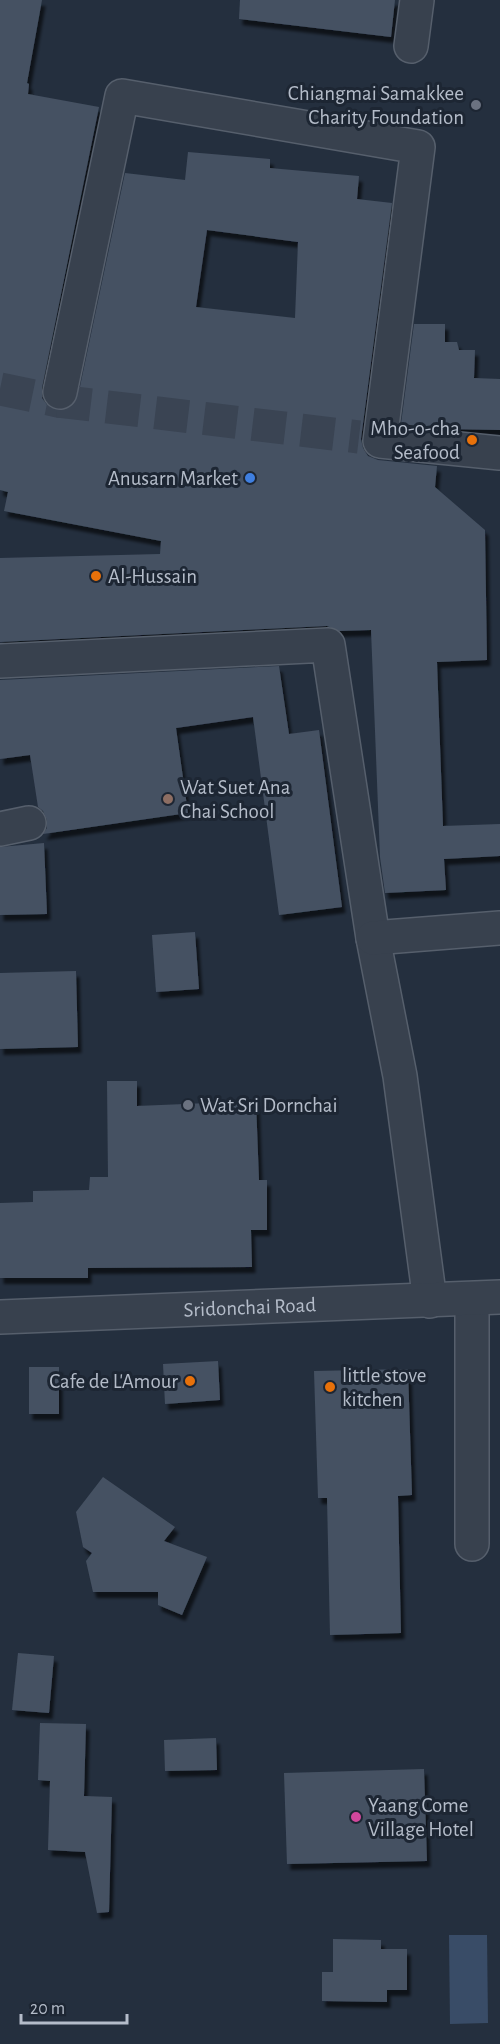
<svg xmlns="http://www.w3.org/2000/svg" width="500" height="2044" font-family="'Alegreya Sans',sans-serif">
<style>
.water{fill:#394c67}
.building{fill:#455162;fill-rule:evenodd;filter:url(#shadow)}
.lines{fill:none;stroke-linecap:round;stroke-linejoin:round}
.minor-tunnel{stroke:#3a4453;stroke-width:33;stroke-dasharray:33 16;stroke-linecap:butt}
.minor-casing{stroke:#565f6c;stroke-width:36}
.minor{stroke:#38414e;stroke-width:33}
.worship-dot{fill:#6b7280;stroke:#1d2633;stroke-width:2}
.food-dot{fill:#e8710a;stroke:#1d2633;stroke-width:2}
.shop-dot{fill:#3f7fe0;stroke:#1d2633;stroke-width:2}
.education-dot{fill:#8d6e63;stroke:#1d2633;stroke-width:2}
.hotel-dot{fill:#d1479c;stroke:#1d2633;stroke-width:2}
.labels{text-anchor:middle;stroke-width:6;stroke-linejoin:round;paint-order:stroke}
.poi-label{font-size:21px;fill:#b4bcc9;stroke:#1d2633;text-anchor:start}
.street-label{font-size:21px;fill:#b4bcc9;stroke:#1d2633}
</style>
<defs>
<filter id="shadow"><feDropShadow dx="3.5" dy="6" stdDeviation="1.5" flood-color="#0009"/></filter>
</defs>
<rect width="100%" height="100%" fill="#242f3e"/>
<path class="water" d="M449,1935H487L488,2023L450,2024Z"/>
<g class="building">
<path d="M0,0H42L27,83L29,84L28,94L99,107L42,388V398L48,406L57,410H66L74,404L78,396L125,173L185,180L188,152L270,159V168L359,176L357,199L392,203L361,439L363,448L368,456L378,460L437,466L435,487L485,530L487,660L437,662L443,826L500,824V856L444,859L446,890L385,893L380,857L371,630L339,631L327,626L0,642V558L160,554L161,541L4,511L8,492L0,490ZM207,230L298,242L295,318L196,307Z"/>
<path d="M240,0H395L391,37L239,19Z"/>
<path d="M414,324H445V342H457L459,350H475L474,378L500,379V430L444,429L401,424Z"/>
<path d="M279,666L289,734L319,730L342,907L279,915L253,717L176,728L188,813L43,834L47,828V820L43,811L38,807L30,755L0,759V680Z"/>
<path d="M44,843L47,914L0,915V847Z"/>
<path d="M195,932L199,989L156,992L152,935Z"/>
<path d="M76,971L78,1047L0,1049V973Z"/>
<path d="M107,1081H137V1106L256,1101L259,1180H267V1230H251L252,1267L88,1268V1278H0V1203L33,1202V1191L89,1190L90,1177H108Z"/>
<path d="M218,1361L220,1400L165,1404L163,1364Z"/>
<rect x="29" y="1367" width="30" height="47"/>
<path d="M408,1369L412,1495L398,1496L401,1633L330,1635L327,1498H318L314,1371Z"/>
<path d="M103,1477L175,1527L164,1541L207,1557L182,1615L158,1605V1592H93L86,1561L92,1553L83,1547L76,1512Z"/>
<path d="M18,1653L54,1656L49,1713L12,1710Z"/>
<path d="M40,1723L86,1724L84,1796L112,1797L109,1912L97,1913L85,1852L48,1850L50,1781L38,1780Z"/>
<path d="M216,1738L217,1770L165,1771L164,1740Z"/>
<path d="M424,1769L427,1861L287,1864L284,1773Z"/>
<path d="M333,1939L381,1940V1949H407V1990H387V2002L322,2001V1972H333Z"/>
</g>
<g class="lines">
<g class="minor-tunnel">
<path d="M0,389L58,401L60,392"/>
<path d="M58,401L359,437"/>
</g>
<defs>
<g id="minor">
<path d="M411,46L417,0"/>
<path d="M60,392L122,96L418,147L380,441L500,453"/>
<path d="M0,661L328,645L373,938L400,1076L430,1301"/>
<path d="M0,829L29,823"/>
<path d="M373,938L500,928"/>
<path d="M472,1299V1544"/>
<path id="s1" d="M0,1317L500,1297"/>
</g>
</defs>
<use href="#minor" class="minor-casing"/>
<use href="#minor" class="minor"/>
</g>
<g class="worship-dot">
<circle cx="476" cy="105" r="6"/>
<circle cx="188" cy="1105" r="6"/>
</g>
<g class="food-dot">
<circle cx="472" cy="440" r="6"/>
<circle cx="96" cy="576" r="6"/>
<circle cx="190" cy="1381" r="6"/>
<circle cx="330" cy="1387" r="6"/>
</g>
<circle class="shop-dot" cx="250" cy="478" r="6"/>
<circle class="education-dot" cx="168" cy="799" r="6"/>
<circle class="hotel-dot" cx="356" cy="1817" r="6"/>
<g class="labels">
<g class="poi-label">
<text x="464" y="100" text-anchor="end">Chiangmai Samakkee<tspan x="464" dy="24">Charity Foundation</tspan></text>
<text x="460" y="435" text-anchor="end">Mho-o-cha<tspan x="460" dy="24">Seafood</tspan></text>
<text x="238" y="485" text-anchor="end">Anusarn Market</text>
<text x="108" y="583">Al-Hussain</text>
<text x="180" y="794">Wat Suet Ana<tspan x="180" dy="24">Chai School</tspan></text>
<text x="200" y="1112">Wat Sri Dornchai</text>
<text x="342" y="1382">little stove<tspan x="342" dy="24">kitchen</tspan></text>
<text x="178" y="1388" text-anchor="end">Cafe de L'Amour</text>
<text x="368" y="1812">Yaang Come<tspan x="368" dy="24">Village Hotel</tspan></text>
</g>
<g class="street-label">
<text dy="7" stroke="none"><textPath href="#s1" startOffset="250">Sridonchai Road</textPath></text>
</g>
</g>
<path d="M21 2014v9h106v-9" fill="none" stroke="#b4bcc9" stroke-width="3"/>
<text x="30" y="2014" font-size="18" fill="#b4bcc9" stroke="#1d2633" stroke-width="4.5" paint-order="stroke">20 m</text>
</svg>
